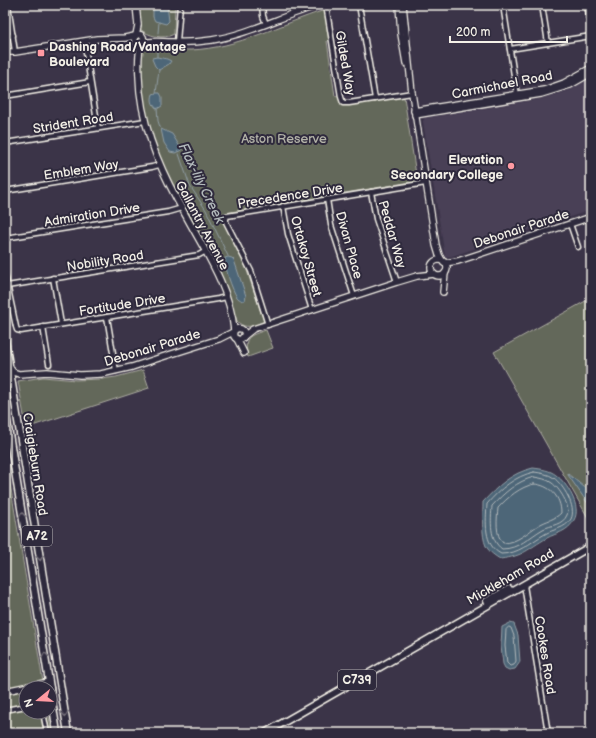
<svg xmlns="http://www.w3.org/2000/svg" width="596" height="738" font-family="'Balsamiq Sans',sans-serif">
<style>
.built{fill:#493f56}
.green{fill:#64685a;stroke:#acaca1}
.water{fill:#4e6678;stroke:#909ea5}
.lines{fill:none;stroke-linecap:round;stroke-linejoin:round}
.shore{stroke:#b2b9bb;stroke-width:1}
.stream{stroke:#909ea5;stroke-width:1}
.street-casing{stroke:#f4f1e8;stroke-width:7}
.secondary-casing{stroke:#f4f1e8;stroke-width:8}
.primary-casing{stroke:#f4f1e8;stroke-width:9}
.street{stroke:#2f2a3d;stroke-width:4}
.secondary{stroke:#2f2a3d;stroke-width:5.5}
.primary{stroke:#2f2a3d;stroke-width:6}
.oneway{stroke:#747079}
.poi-dot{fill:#ff9aa2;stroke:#2f2a3d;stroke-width:1.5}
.labels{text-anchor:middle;stroke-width:4;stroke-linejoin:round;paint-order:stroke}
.shield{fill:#2f2a3d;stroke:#b9b5b5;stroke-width:1}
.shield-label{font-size:12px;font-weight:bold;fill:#f4f1e8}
.poi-label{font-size:13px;font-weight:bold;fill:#f4f1e8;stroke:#2f2a3d;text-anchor:start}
.street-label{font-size:13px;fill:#f4f1e8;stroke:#2f2a3d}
.park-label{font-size:13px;fill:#b3b3a8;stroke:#2f2a3d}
.water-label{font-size:14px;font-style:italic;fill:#b2b9bb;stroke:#2f2a3d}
</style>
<rect width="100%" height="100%" fill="#3b3448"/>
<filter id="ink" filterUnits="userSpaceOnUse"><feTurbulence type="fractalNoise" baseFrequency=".025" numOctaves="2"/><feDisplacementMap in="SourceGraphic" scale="8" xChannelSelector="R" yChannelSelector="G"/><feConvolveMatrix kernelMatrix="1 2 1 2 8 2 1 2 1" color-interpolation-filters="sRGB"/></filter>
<g filter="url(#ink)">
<path class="built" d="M591,78V210L449,257L445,256L423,121L425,118L540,99L567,91Z"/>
<g class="green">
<path d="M138,5H175L174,34C164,40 148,36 140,29Z"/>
<path d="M325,10L329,40L327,41L335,96H338L341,106L404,97L417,181L219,214L245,265L264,321C254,326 245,330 237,321L221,274L163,167C154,143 144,118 142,93C141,78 142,63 142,49L145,46C153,47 162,47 170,48C177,49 182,50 191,50C239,48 280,24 325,10Z"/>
<path d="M591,298V523L494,352Z"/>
<path d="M266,330L273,348L248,357C243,336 249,336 266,330Z"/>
<path d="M143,370L149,388L26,428L18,381L43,377L76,380L102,379L116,377Z"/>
<path d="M5,453L44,688H26V712H48L52,733H5Z"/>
</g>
<g class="water">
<path d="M153,5H167L169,21L166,24L155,21L153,17Z"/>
<path d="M157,57L167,59L171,61L169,64L159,70L155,66L152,59V58Z"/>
<path d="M156,93H160L162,97V106L157,109C152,104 151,100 153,94Z"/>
<path d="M161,129L172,134L182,150L175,153L170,152L164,143Z"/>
<path d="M228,257L232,258L234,260L246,296L245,300L242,301C240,299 238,299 237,297C232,290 224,266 225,258Z"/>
<path d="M533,468C541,469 550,470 556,475C567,483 582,507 574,520C568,532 556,533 547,538C527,549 525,556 500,559C495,556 489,552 486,546C481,535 483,515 483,502C498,486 511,473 533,468Z"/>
<path d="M568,474L584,487L591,490V508L568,475Z"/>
<path d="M510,623L514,624L518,635L520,662L515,669L509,670L505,668L503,664L501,646L502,627Z"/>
</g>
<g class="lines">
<g class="shore">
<path d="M534,472C541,473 549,474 554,478C563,485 577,507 571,519C565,529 553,529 545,534C529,543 519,554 501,554C483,545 486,521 487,504C500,489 515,476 534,472Z"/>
<path d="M534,477C540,478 547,479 552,483C559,488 571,506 567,515C563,525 551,525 543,529C529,537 519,549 502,549C489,540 491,520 492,506C504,493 517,481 534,477Z"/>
<path d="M534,484C550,485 561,497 561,513C554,520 547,520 539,525C527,532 518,543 503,543C495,535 497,519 498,508C508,497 520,487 534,484Z"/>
<path d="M509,627L511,628L514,636L516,661L514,665L510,666L507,663L505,646L506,630Z"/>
</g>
<g class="stream">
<path d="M158,33L159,22"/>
<path d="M157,57V50"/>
<path d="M156,93L159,70"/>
<path d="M157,108L158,121L161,130"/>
<path d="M178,151L190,186L206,210L228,256"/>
</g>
<defs>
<g id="street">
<path d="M8,5L15,52"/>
<path d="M262,5L263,16L266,24"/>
<path d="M326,5L341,97L343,103H349L412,93"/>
<path d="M359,5L375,99"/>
<path d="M503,5L517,95"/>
<path d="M542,5L548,43"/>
<path d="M587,5L591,30"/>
<path d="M5,37L13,35"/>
<path d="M84,41L98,128"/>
<path d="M177,42L180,5"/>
<path d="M510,49L591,36"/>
<path d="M5,96L90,82"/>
<path d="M5,143L145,121"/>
<path d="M5,191L152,167L159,165"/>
<path d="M371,192L376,219L397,282"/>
<path d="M327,199L331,225L354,296"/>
<path d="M283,206L288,234L312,310"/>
<path d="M570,224L578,247"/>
<path d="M5,238L168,212L182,208"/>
<path d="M5,274L16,327L17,330L21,331L218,299L226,297"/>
<path d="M53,278L61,324"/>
<path d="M7,286L199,255L206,251"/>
<path d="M107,317L116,371"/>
<path d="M268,325L251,271L226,222V219L227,216L426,183"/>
<path d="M43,327L49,364"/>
<path d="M524,585L548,733"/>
<path d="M5,710L26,706"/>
<path d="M43,712L47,733"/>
<path d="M5,728L6,733"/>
</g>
<g id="secondary">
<path d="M399,5L401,34L406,63"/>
<path d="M403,5L412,93L436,245L439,255L443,262"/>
<circle cx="139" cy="39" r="4.5"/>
<path d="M136,35L138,25L136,5"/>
<path d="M141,43C137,59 139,76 140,92C145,137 164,177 186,216C206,253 230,288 234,330"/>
<path d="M142,43C152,40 162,42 172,42C186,43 199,42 212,40C250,34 283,15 320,5"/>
<path d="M5,52H15L97,39L125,38L135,36"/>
<path d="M414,111L544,90L564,83L591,68"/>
<path d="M415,115L541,94L570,85L591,73"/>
<circle cx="439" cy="268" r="8"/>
<path d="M444,263L458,261L591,217"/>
<path d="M443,292L445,273"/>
<circle cx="239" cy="334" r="5.5"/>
<path d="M243,337L253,329L397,282L417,276L434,274"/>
<path d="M237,339L244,353"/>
<path d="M10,368L13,372L19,374L47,372L80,375L101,374L132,367L159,358L219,339L233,332"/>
<path d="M5,691L49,682"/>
</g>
<g id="primary">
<path d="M5,340L68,733"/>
<path d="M5,409L50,688"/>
<path d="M487,601L509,589"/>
<path d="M50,688L57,733"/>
<path d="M265,733L591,546"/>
</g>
</defs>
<use href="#street" class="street-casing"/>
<use href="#secondary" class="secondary-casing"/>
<use href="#primary" class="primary-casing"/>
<use href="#street" class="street"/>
<use href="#secondary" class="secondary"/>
<use href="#primary" class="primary"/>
</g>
<defs><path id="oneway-chevron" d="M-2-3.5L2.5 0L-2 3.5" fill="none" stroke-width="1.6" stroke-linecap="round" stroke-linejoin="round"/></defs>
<g class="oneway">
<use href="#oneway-chevron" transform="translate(22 515) rotate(-99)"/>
<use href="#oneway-chevron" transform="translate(40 558) rotate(81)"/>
<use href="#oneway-chevron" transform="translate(45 655) rotate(-99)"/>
<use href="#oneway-chevron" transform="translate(65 714) rotate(81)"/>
</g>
</g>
<g class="poi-dot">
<rect x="37" y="49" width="8" height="8" rx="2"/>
<circle cx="511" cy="166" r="4"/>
</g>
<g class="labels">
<g class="shield">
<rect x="22" y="526" width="30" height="20" rx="3"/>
<rect x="338" y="670" width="38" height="20" rx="3"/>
</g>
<g class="shield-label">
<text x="37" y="540">A72</text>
<text x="357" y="684">C739</text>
</g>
<g class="poi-label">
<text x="49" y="51">Dashing Road/Vantage<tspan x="49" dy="15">Boulevard</tspan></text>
<text x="503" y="164" text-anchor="end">Elevation<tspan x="503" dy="15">Secondary College</tspan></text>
</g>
<g class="street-label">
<text transform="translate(346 63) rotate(80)" y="5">Gilded Way</text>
<text transform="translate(502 84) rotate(-11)" y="5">Carmichael Road</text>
<text transform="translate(73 122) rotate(-9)" y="5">Strident Road</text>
<text transform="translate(81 169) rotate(-9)" y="5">Emblem Way</text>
<text transform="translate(290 195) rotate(-9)" y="5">Precedence Drive</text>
<text transform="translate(92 214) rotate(-9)" y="5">Admiration Drive</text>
<text transform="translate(203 225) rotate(62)" y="5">Gallantry Avenue</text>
<text transform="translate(521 228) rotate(-18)" y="5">Debonair Parade</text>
<text transform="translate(393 234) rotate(74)" y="5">Peddar Way</text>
<text transform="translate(350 245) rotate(74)" y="5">Divan Place</text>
<text transform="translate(307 256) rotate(74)" y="5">Ortakoy Street</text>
<text transform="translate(105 260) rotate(-9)" y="5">Nobility Road</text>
<text transform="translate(122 304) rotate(-9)" y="5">Fortitude Drive</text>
<text transform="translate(152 347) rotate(-17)" y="5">Debonair Parade</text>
<text transform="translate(36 464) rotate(81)" y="5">Craigieburn Road</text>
<text transform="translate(510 576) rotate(-30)" y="5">Mickleham Road</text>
<text transform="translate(546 655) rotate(81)" y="5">Cookes Road</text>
</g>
<g class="park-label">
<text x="284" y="143">Aston Reserve</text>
</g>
<g class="water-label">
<text transform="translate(202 183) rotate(64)" y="5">Flax-lily Creek</text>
</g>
</g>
<rect width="596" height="738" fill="none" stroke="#2f2a3d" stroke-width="20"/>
<rect x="10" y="10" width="576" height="718" fill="none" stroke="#f4f1e8" stroke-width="1.5" filter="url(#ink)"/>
<g transform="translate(38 700) rotate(252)"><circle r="19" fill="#2f2a3d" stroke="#7e7a81"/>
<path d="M0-3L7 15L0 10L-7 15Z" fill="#ff9aa2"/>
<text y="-6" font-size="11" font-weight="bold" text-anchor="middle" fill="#f4f1e8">N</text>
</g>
<path d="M450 36v6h117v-6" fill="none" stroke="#f4f1e8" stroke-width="2"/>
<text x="456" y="36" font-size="12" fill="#f4f1e8" stroke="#2f2a3d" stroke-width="3" paint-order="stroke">200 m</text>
</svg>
